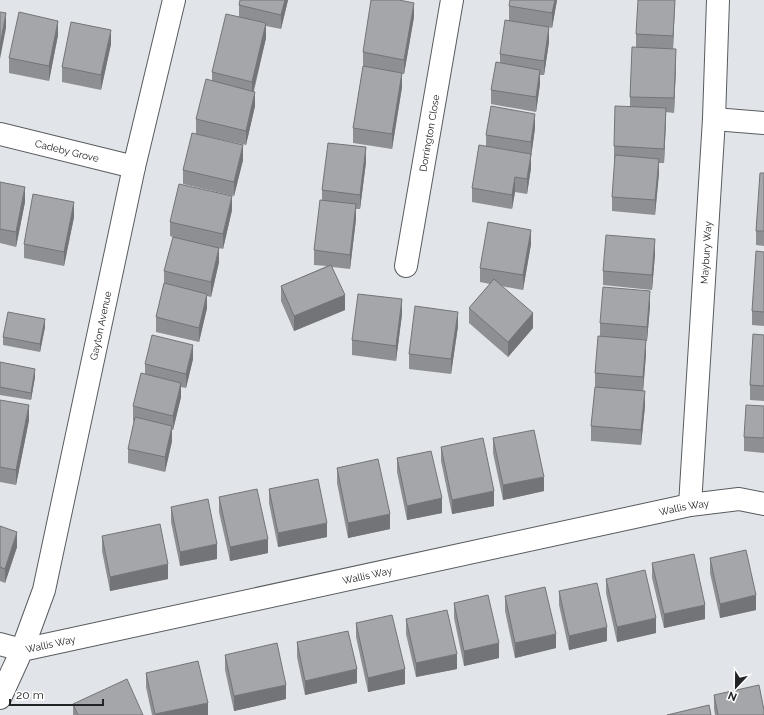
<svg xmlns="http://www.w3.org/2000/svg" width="764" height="715" font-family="Raleway,sans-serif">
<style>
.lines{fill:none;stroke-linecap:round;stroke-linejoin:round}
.street-casing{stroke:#595c5f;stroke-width:24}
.street{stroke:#fff;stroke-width:22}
.wall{fill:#8d8f92}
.shaded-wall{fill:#737477}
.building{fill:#a4a6aa;stroke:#737477}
.labels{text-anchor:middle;stroke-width:3;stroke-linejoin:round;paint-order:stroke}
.street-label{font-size:10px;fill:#212324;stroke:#fff}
</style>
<rect width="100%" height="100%" fill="#e1e5e9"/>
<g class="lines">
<defs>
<g id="street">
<path d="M714,119L764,123"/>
<path id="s1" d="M0,134L134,167"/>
<path id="s2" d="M406,266L452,0"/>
<path id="s3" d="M690,505L714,119L718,0"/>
<path id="s4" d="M0,644L22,650L44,590L134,167L174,0"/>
<path id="s5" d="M0,698L22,650L690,505L739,499L764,504"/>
</g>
</defs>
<use href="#street" class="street-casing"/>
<use href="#street" class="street"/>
</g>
<g class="wall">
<path d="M288,0L281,29L266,26V38L254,91L255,106L246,145L196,134V119L212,81V72L239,17V5Z"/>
<path d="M557,0L552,28L549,27V42L544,75H540V84L536,112L491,104V90L500,63V54L509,20V6Z"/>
<path d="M675,0L673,49L676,64L674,113L666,112L664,163H659V173L655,215L612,211V197L615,161H614V146L630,106V97L636,47V34Z"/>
<path d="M414,17L404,74H402V87L392,149L353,143V128L363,67V52Z"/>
<path d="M58,35L49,81L9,73V58Z"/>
<path d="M111,44L101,90L62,82V67Z"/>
<path d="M535,128L531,157V168L527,194L515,192L512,209L472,202V188L486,146V135Z"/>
<path d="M243,160L234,196L183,184V170Z"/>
<path d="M366,162L360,209H356V219L350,269L332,267L345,310L294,331L281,301V286L327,266L314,265V250L322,200V190Z"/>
<path d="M764,173V246L756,245V231Z"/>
<path d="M0,182L25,202L16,247L0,243Z"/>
<path d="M232,210L223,249L219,248V262L211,297L207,296V308L199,342L156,332V317L164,284V271L173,237L170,236V222Z"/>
<path d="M74,217L64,266L24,258V244Z"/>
<path d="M531,244L523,290L501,286L533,328L508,357L469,323V308L490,284L480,282V268Z"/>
<path d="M764,252V326L752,325V311Z"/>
<path d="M655,254L652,290L603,285V271Z"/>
<path d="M650,306L647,341H646V354L643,391L645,406L641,445L591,441V426L595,387V373L600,336V323Z"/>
<path d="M402,314L396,361L352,355V340Z"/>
<path d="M458,326L451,374L409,369V354Z"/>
<path d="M45,327L40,352L3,345V337Z"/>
<path d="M764,335V401L750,400V385Z"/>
<path d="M193,359L186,388L181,387V397L173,430H172V441L165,472L128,463V449L134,421H133V406L145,374V364Z"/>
<path d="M0,362L35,377L31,400L0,395Z"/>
<path d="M0,400L29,420L16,485L0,482Z"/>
<path d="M764,406V453L744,451V437Z"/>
<path d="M493,438L544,491L503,500L493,453Z"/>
<path d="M441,447L494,506L452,514L441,461Z"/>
<path d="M397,458L442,513L407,520L397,472Z"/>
<path d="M337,468L390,529L348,538L337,483Z"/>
<path d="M269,489L327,537L278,547L269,503Z"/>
<path d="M219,497L268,553L230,561L219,512Z"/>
<path d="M171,507L217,559L180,566L171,522Z"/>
<path d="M0,526L17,547L5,583L0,581Z"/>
<path d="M102,536L168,579L110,591L102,551Z"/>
<path d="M710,558L756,610L720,618L710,573Z"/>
<path d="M652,563L705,619L664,628L652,578Z"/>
<path d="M606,579L656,633L617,642L606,593Z"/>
<path d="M559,591L607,641L569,650L559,605Z"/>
<path d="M505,596L556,648L515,658L505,611Z"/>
<path d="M454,603L499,658L464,666L454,618Z"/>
<path d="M406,619L457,669L416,677L406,634Z"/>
<path d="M356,623L405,684L368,692L356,637Z"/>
<path d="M297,642L357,683L305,695L297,657Z"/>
<path d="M225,655L286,699L234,711L225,670Z"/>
<path d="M146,673L208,715H152L146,687Z"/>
<path d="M714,695L764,715H715L714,709Z"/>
<path d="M73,704L143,715H73Z"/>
</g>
<g class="shaded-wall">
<path d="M285,0H288L281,29V15Z"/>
<path d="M555,0H557L552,28V13Z"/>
<path d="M675,0L673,50V36Z"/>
<path d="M414,3V17L404,74V60Z"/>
<path d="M6,13V28L0,59V45Z"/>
<path d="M58,21V35L49,81V66Z"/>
<path d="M266,23V38L252,96V82Z"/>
<path d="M549,27V42L544,75V61Z"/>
<path d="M111,30V44L101,90V75Z"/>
<path d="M676,49V64L674,113V98Z"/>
<path d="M540,70V84L536,112V97Z"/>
<path d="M402,73V87L392,149V134Z"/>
<path d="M255,92V106L246,145V131Z"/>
<path d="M666,108V122L664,163V149Z"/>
<path d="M535,114V128L531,157V142Z"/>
<path d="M243,145V160L234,196V182Z"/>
<path d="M366,147V162L360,209V195Z"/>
<path d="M531,154V168L527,194V179Z"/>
<path d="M659,159V173L655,215V200Z"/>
<path d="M515,177V192L512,209V195Z"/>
<path d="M25,187V202L16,247V232Z"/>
<path d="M232,196V210L223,249V234Z"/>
<path d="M74,202V217L64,266V252Z"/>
<path d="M356,204V219L350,269V255Z"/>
<path d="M531,230V244L523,290V275Z"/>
<path d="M655,239V254L652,290V275Z"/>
<path d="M219,248V262L211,297V282Z"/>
<path d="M650,291V306L647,341V327Z"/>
<path d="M207,294V308L199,342V328Z"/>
<path d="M345,295V310L294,331V316Z"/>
<path d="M402,299V314L396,361V346Z"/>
<path d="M458,312V326L451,374V359Z"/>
<path d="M533,313V328L508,357V342Z"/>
<path d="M45,319V327L40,352V344Z"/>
<path d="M646,340V354L643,392V377Z"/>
<path d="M193,345V359L186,388V374Z"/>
<path d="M35,369V377L31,400V393Z"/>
<path d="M181,383V397L173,430V416Z"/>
<path d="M645,391V406L641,445V430Z"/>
<path d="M29,405V420L16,485V470Z"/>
<path d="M172,426V441L165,472V457Z"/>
<path d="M544,477V491L503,500V485Z"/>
<path d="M494,491V506L452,514V500Z"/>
<path d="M442,498V513L407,520V506Z"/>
<path d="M390,514V529L348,538V523Z"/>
<path d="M327,523V537L278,547V533Z"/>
<path d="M17,532V547L5,583V569Z"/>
<path d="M268,539V553L230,561V547Z"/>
<path d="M217,544V559L180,566V552Z"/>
<path d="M168,564V579L110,591V577Z"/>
<path d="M756,595V610L720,618V604Z"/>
<path d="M705,605V619L664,628V614Z"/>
<path d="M656,618V633L617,642V627Z"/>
<path d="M607,627V641L569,650V636Z"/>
<path d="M556,634V648L515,658V643Z"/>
<path d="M499,643V658L464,666V651Z"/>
<path d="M457,654V669L416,677V663Z"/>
<path d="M357,669V683L305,695V681Z"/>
<path d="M405,669V684L368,692V678Z"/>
<path d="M286,685V699L234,711V696Z"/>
<path d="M208,703V715H155V714Z"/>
</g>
<g class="building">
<path d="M240,0H285L281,15L239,5Z"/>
<path d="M371,0H399L414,3L404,60L363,52Z"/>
<path d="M510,0H555L552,13L509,6Z"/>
<path d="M638,0H675L673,36L636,34Z"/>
<path d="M0,12L6,13L0,45Z"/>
<path d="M19,12L58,21L49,66L9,58Z"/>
<path d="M226,14L266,23L252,82L212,72Z"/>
<path d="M505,20L549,27L544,61L500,54Z"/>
<path d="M71,22L111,30L101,75L62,67Z"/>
<path d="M632,47L676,49L674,98L630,97Z"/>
<path d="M496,62L540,70L536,97L491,90Z"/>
<path d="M363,66L402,73L392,134L353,128Z"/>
<path d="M206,79L255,92L246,131L196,119Z"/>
<path d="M491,106L535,114L531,142L486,135Z"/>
<path d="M615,106L666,108L664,149L614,146Z"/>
<path d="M192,133L243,145L234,182L183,170Z"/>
<path d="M328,143L366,147L360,195L322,190Z"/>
<path d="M479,145L531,154L527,179L515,177L512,195L472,188Z"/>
<path d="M615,155L659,159L655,200L612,197Z"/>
<path d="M760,173H764V231H756Z"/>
<path d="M0,182L25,187L16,232L0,229Z"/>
<path d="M179,184L232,196L223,234L170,222Z"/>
<path d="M33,194L74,202L64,252L24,244Z"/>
<path d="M320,200L356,204L350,255L314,250Z"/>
<path d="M488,222L531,230L523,275L480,268Z"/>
<path d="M606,235L655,239L652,275L603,271Z"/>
<path d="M173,237L219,248L211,282L164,271Z"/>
<path d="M756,251L764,252V312L752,311Z"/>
<path d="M331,265L345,295L294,316L281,286Z"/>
<path d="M494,279L533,313L508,342L469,308Z"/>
<path d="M164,283L207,294L199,328L156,317Z"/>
<path d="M603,287L650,291L647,327L600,323Z"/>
<path d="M358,294L402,299L396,346L352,340Z"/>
<path d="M415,306L458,312L451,359L409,354Z"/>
<path d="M8,312L45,319L40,344L3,337Z"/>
<path d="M753,334L764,335V386L750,385Z"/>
<path d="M152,335L193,345L186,374L145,364Z"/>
<path d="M598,336L646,340L643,377L595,373Z"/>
<path d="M0,362L35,369L31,393L0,387Z"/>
<path d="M141,373L181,383L173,416L133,406Z"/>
<path d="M595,387L645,391L641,430L591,426Z"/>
<path d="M0,400L29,405L16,470L0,467Z"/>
<path d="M746,405L764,406V438L744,437Z"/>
<path d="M135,417L172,426L165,457L128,449Z"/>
<path d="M534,430L544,477L503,485L493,438Z"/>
<path d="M483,438L494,491L452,500L441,447Z"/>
<path d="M431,451L442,498L407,506L397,458Z"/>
<path d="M378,459L390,514L348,523L337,468Z"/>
<path d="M318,479L327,523L278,533L269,489Z"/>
<path d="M257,489L268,539L230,547L219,497Z"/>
<path d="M208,499L217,544L180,552L171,507Z"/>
<path d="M160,524L168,564L110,577L102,536Z"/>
<path d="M0,526L17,532L5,569L0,567Z"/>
<path d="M746,550L756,595L720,604L710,558Z"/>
<path d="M694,554L705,605L664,614L652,563Z"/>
<path d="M645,570L656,618L617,627L606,579Z"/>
<path d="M597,583L607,627L569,636L559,591Z"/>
<path d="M545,587L556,634L515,643L505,596Z"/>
<path d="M488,595L499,643L464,651L454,603Z"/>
<path d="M447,610L457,654L416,663L406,619Z"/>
<path d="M392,615L405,669L368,678L356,623Z"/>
<path d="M348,631L357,669L305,681L297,642Z"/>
<path d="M277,643L286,685L234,696L225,655Z"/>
<path d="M198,661L208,703L155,714L146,673Z"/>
<path d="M127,679L143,715H78L73,704Z"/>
<path d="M759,685L764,710V715H718L714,695Z"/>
<path d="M709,705L711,715H667Z"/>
</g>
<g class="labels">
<g class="street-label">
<text dy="4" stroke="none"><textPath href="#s2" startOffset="135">Dorrington Close</textPath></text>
<text dy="4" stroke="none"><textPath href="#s1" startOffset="69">Cadeby Grove</textPath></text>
<text dy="4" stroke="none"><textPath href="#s3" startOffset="253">Maybury Way</textPath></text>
<text dy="4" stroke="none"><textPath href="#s4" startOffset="357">Gayton Avenue</textPath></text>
<text dy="4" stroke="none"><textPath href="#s5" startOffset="730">Wallis Way</textPath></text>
<text dy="4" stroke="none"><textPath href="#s5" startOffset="406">Wallis Way</textPath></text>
<text dy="4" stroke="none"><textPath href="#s5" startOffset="82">Wallis Way</textPath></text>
</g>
</g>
<g transform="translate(736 687) rotate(202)" stroke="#ffffff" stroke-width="3" paint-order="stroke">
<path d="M0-3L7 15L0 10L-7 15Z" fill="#212324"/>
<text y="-6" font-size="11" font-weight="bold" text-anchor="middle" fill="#212324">N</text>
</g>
<path d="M10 699v6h93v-6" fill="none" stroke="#212324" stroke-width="2"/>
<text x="16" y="699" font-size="12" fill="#212324" stroke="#ffffff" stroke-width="3" paint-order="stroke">20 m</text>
</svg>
